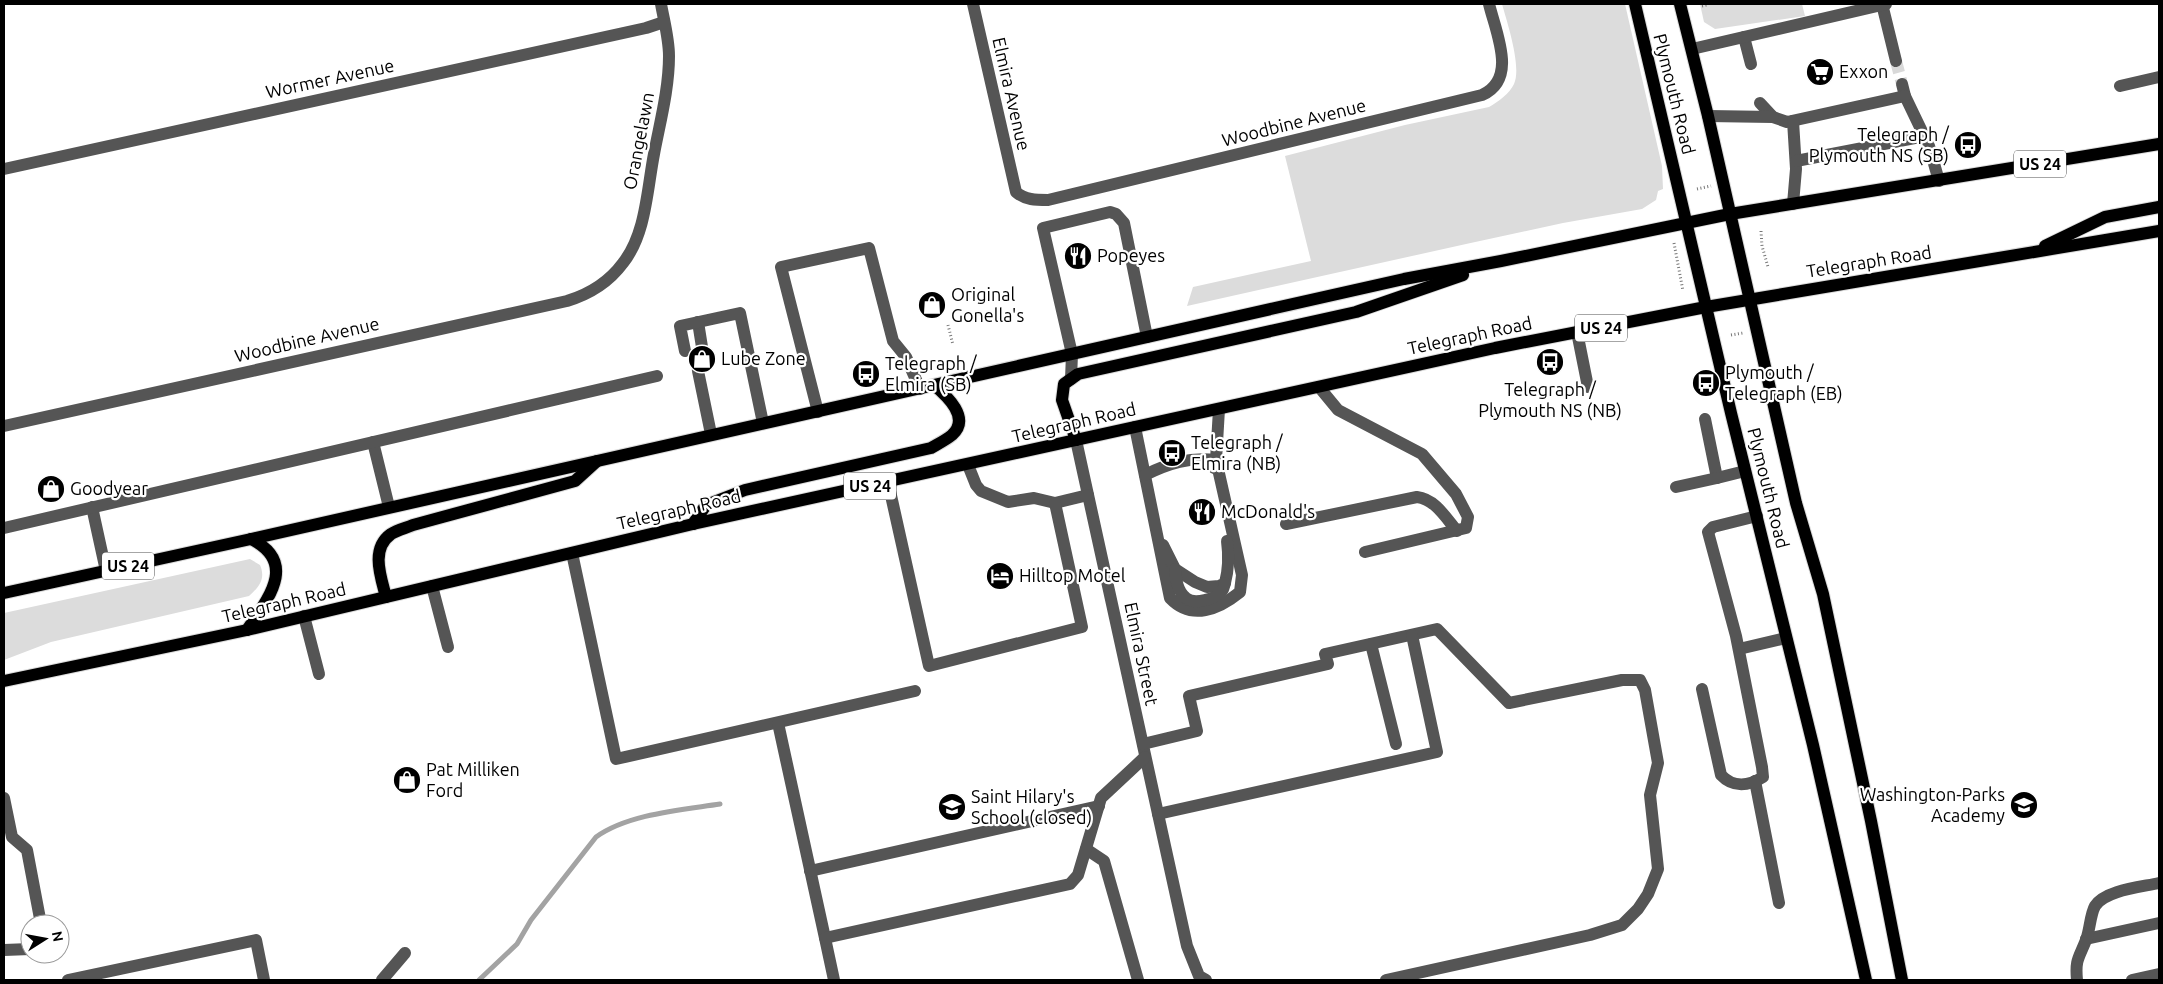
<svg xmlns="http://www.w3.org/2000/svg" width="2163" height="984" font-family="Ubuntu,sans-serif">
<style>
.green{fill:#dcdcdc}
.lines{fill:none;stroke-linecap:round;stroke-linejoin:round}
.stream{stroke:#a3a3a3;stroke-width:5}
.minor-tunnel{stroke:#d9d9d9;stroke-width:12;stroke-dasharray:12 6;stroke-linecap:butt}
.major-casing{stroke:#dbdbdb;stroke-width:14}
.path{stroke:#777;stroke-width:3;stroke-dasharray:1 2.5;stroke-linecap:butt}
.minor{stroke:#555;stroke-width:12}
.major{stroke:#000;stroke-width:12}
.labels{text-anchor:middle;stroke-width:4.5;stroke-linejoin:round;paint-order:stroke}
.shield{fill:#fff;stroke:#4c4c4c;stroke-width:1}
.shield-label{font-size:16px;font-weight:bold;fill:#000}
.poi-label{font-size:18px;fill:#000;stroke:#fff;text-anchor:start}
.street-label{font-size:18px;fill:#000;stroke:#fff}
</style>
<rect width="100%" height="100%" fill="#fff"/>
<g class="green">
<path d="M1502,4H1625L1662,166L1663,189L1658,191L1656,200L1642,209L1563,223L1466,244L1187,306L1193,287L1311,261L1285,156L1405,125L1489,107C1498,102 1510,93 1514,84C1522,67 1507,22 1502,4Z"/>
<path d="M1700,4H1802L1805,16L1715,29L1704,22Z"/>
<path d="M250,559L260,565C266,579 259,587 249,596L51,642L4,660V613Z"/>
</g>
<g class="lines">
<path class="stream" d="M479,980L517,944L531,920L596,837C628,814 681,810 720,804"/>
<g class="minor-tunnel">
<path d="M1896,61L1902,84"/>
<path d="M702,347L707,369"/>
<path d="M693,349L698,371"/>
</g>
<defs>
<g id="major">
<path d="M1635,4L1731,413L1813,745L1866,980"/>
<path d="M1680,4L1708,116L1796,503L1823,594L1871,821L1902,980"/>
<path d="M2045,246L2105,217L2159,207"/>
<path d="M1076,440L1062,400L1064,384L1078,374L1356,312L1463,275"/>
<path d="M693,524L706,505L745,490L931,448C938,444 946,440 952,435C971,418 947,396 934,385"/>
<path d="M4,593L251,539L1404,279L1501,261L1730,214L2159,144"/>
<path d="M386,597C381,577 370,549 391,534C397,530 406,528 413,525L575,481L597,461"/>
<path d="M247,630C267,600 299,563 251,539"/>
<path d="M4,681L247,630L693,524L1495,348L1706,307L2159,231"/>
</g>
</defs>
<use href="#major" class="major-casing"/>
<g class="path">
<path d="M1702,6L1707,5"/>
<path d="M1697,189L1711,186"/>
<path d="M1761,231L1762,246L1768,267"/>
<path d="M1674,243L1683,291"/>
<path d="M948,325L953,345"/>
<path d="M1731,335L1743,333"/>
</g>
<g class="minor">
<path d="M973,4L1016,192C1025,200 1036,200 1048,200L1482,95C1518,79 1496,33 1489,4"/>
<path d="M1882,4L1896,61"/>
<path d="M1744,37L1751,64"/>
<path d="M1692,49L1886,4"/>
<path d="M1902,84L1905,96L1929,146L1939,181"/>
<path d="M2120,86L2159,77"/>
<path d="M1760,103L1773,117L1787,122L1905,96"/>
<path d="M1708,116L1773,117"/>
<path d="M1793,121L1796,169L1793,204"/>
<path d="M1796,161L1925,136"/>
<path d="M4,169L646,28L664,22"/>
<path d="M698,322L702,347"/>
<path d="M1577,332L1588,387"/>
<path d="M685,351L680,326L740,313L763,423"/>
<path d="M698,371L711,434"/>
<path d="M1071,379L1072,354L1043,228L1110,212L1116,214L1124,223L1147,337"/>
<path d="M1319,387L1338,410L1422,454L1456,494L1468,517L1466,528L1365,552"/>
<path d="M818,412L781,267L869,248L893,341L906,357L920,389"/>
<path d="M1705,419L1717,478L1745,471"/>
<path d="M4,426L567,301C590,294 609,282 623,263C646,234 647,190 654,154C660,122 669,89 669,56C669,39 664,21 661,4"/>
<path d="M1135,427L1170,598C1192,621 1219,609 1240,592L1242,575L1216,460L1219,409"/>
<path d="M1076,440L1187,946L1199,976L1206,980"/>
<path d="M373,442L389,507"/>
<path d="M968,465L976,485L981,491L1008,502L1034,498L1055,503L1088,495"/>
<path d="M1145,475C1169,463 1189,457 1216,460L1214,468"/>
<path d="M888,482L929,666L1082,627L1055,503"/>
<path d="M1676,487L1717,478"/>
<path d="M92,507L106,571"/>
<path d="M1286,524L1417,497C1435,499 1446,518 1457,531"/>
<path d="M4,528L657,376"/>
<path d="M1163,545L1175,569L1195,582L1207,587L1219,586L1225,583C1229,568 1229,556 1227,541"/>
<path d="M572,553L616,759L915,691"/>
<path d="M1175,569C1176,579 1177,591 1186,598C1194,605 1216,599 1222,591C1224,589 1224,586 1225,583"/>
<path d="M432,586L448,647"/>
<path d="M304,616L319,674"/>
<path d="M1371,644L1396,744"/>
<path d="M1739,649L1786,638"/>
<path d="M1702,689L1721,775C1733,788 1749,786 1763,777L1762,767L1736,636L1708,532L1713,527L1757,516"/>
<path d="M778,723L825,938"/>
<path d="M1143,744L1197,731L1189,696L1328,664L1325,654L1437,629L1509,703L1622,680H1640L1645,690L1658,763L1650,795L1658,869L1648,894L1638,909L1622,925L1590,935L1386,980"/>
<path d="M1755,781L1779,903"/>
<path d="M4,798L12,837L27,850L41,924"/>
<path d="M1158,814L1437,752L1412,635"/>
<path d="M1086,849L1104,861L1138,980"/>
<path d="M810,871L1099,806"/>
<path d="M2086,939L2159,923"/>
<path d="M4,950L30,949"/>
<path d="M68,980L256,940L264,980"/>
<path d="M382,980L405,953"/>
<path d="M834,980L825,938L1070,884L1078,875L1101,798L1145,757"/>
<path d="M2077,980C2075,959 2079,958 2086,940C2090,930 2090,915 2095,906C2105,890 2142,887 2159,883"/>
<path d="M2132,980L2159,974"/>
</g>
<use href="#major" class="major"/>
</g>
<defs>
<symbol id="supermarket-disc" viewBox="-11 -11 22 22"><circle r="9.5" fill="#000" stroke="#fff"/><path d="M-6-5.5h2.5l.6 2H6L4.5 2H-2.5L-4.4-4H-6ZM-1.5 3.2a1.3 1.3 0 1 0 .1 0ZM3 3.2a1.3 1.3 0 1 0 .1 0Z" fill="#fff"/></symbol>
<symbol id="bus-disc" viewBox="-11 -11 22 22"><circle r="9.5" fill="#000" stroke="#fff"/><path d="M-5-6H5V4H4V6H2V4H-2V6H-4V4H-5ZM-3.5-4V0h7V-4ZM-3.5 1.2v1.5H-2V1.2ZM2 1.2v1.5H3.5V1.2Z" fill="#fff"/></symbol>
<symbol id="restaurant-disc" viewBox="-11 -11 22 22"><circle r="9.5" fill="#000" stroke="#fff"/><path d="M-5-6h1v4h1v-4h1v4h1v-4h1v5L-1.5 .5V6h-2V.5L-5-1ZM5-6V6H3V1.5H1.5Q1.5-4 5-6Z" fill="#fff"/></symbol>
<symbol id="shop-disc" viewBox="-11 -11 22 22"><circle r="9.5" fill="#000" stroke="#fff"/><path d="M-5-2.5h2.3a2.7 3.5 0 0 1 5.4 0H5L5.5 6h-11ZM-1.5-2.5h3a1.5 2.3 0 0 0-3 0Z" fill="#fff"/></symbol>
<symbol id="hotel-disc" viewBox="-11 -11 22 22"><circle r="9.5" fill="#000" stroke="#fff"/><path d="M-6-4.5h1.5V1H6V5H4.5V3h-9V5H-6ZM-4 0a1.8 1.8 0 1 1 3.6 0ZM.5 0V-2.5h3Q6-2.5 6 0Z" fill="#fff"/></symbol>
<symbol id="school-disc" viewBox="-11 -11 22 22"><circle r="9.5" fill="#000" stroke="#fff"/><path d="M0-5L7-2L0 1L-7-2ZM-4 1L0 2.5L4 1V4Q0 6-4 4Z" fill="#fff"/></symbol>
</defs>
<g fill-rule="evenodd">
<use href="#supermarket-disc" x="1804" y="56" width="32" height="32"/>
<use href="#bus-disc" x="1952" y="129" width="32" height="32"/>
<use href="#restaurant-disc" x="1062" y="240" width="32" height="32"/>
<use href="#shop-disc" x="916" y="289" width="32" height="32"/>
<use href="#shop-disc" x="686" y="343" width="32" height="32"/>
<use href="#bus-disc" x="1534" y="346" width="32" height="32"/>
<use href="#bus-disc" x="850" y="358" width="32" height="32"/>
<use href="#bus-disc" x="1690" y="367" width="32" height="32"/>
<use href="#bus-disc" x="1156" y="437" width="32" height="32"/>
<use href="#shop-disc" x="35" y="473" width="32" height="32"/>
<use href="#restaurant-disc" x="1186" y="496" width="32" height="32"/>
<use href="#hotel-disc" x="984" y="560" width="32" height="32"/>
<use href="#shop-disc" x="391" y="764" width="32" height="32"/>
<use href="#school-disc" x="2008" y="789" width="32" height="32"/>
<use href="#school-disc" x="936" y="791" width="32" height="32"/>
</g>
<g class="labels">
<g class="shield">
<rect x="2014" y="150.5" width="52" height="27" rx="4"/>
<rect x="1575" y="314.5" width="52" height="27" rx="4"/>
<rect x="844" y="472.5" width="52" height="27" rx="4"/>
<rect x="102" y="552.5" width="52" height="27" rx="4"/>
</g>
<g class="shield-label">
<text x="2040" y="170">US 24</text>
<text x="1601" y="334">US 24</text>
<text x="870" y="492">US 24</text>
<text x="128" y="572">US 24</text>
</g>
<g class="poi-label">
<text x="1839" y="78">Exxon</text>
<text x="1949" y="141" text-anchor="end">Telegraph /<tspan x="1949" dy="21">Plymouth NS (SB)</tspan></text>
<text x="1097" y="262">Popeyes</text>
<text x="951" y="301">Original<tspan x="951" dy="21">Gonella's</tspan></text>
<text x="721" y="365">Lube Zone</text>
<text x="885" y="370">Telegraph /<tspan x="885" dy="21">Elmira (SB)</tspan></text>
<text x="1725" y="379">Plymouth /<tspan x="1725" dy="21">Telegraph (EB)</tspan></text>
<text x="1550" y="396" text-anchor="middle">Telegraph /<tspan x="1550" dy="21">Plymouth NS (NB)</tspan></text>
<text x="1191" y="449">Telegraph /<tspan x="1191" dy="21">Elmira (NB)</tspan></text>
<text x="70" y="495">Goodyear</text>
<text x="1221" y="518">McDonald's</text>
<text x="1019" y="582">Hilltop Motel</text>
<text x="426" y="776">Pat Milliken<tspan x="426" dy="21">Ford</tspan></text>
<text x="2005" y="801" text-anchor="end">Washington-Parks<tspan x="2005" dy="21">Academy</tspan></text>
<text x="971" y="803">Saint Hilary's<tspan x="971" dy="21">School (closed)</tspan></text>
</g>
<g class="street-label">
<text transform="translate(330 79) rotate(-12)" y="6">Wormer Avenue</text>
<text transform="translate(1011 94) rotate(77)" y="6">Elmira Avenue</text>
<text transform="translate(1674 94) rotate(76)" y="6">Plymouth Road</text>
<text transform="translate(1294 123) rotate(-14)" y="6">Woodbine Avenue</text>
<text transform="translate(639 141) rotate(-79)" y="6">Orangelawn</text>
<text transform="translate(1869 262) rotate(-9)" y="6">Telegraph Road</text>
<text transform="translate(1470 336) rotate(-12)" y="6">Telegraph Road</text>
<text transform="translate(307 340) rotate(-13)" y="6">Woodbine Avenue</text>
<text transform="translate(1074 423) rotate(-13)" y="6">Telegraph Road</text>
<text transform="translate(1768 488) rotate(76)" y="6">Plymouth Road</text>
<text transform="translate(679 510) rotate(-13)" y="6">Telegraph Road</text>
<text transform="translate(284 603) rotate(-13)" y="6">Telegraph Road</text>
<text transform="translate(1141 654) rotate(78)" y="6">Elmira Street</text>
</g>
</g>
<rect width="2163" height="984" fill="none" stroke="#000000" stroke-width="10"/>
<g transform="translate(45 939) rotate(79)"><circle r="24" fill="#ffffff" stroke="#999999"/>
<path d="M0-4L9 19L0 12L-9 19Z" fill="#000000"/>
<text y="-8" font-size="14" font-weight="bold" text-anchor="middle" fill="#000000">N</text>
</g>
</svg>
